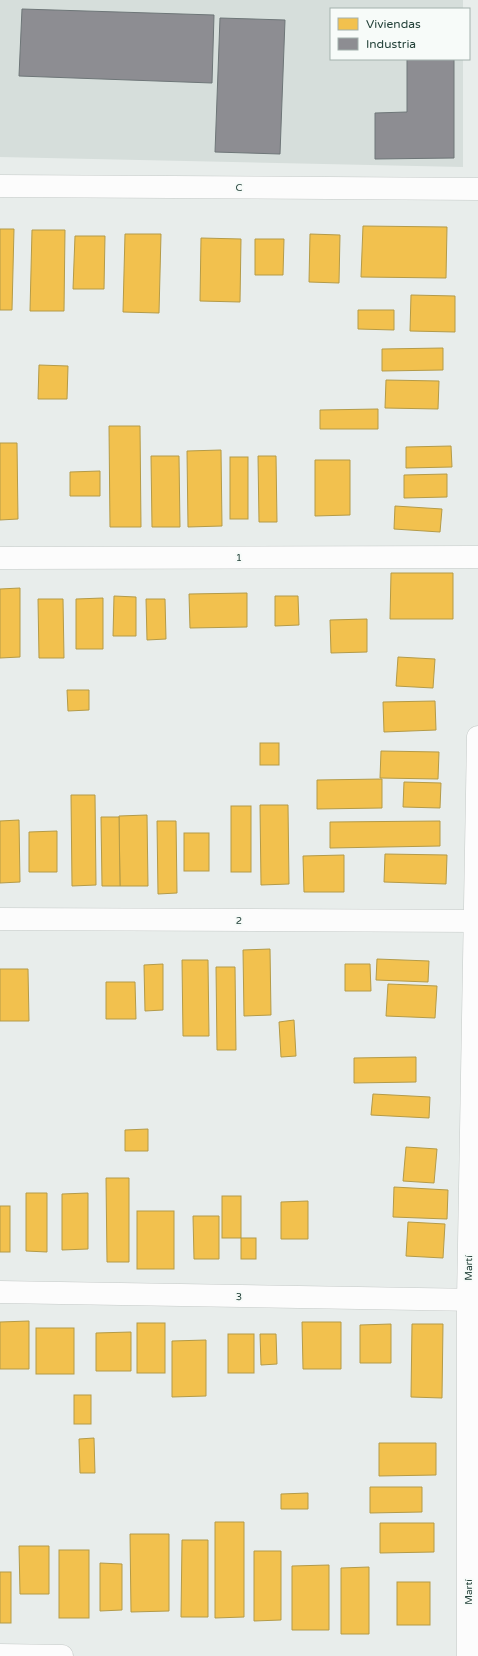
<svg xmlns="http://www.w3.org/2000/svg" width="478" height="1656" font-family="'Varela Round',sans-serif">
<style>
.built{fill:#d6dedb}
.homes{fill:#f2c14e;stroke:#b49b48}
.industry{fill:#8d8d92;stroke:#6e7678}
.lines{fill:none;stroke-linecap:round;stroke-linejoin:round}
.minor-casing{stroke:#c5cac8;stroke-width:23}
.minor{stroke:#fcfcfc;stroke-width:22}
.labels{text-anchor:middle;stroke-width:4;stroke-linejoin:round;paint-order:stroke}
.street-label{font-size:10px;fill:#24423a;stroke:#f7fbf9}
</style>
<rect width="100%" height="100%" fill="#e8edeb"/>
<path class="built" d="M0,0H463V9H331V59H463V167L0,157Z"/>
<g class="homes">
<path d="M363,226L447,227L446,278L361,277Z"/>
<path d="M0,229H14L12,310H0Z"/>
<path d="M32,230H65L64,311H30Z"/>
<path d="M125,234H161L159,313L123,312Z"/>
<path d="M310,234L340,235L339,283L309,282Z"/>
<path d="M75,236H105L104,289H73Z"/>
<path d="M201,238L241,239L240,302L200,301Z"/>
<path d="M255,239H284L283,275H255Z"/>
<path d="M411,295L455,296V332L410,331Z"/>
<path d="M358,310H394V330L358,329Z"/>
<path d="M443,348V370L382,371V349Z"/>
<path d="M39,365L68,366L67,399H38Z"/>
<path d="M386,380L439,381L438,409L385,408Z"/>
<path d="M378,409V429H320V410Z"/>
<path d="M109,426H140L141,527H110Z"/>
<path d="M0,443H17L18,519L0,520Z"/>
<path d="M451,446L452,467L406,468V447Z"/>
<path d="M221,450L222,526L188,527L187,451Z"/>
<path d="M151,456H179L180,527H152Z"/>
<path d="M258,456H276L277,522H259Z"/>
<rect x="230" y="457" width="18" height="62"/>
<path d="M315,460H350V515L315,516Z"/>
<path d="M100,471V496H70V472Z"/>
<path d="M447,474V497L404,498V475Z"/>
<path d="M395,506L442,509L440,532L394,529Z"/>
<path d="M391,573H453V619H390Z"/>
<path d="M20,588V657L0,658V589Z"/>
<path d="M247,593V627L190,628L189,594Z"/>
<path d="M114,596L136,597V636H113Z"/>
<path d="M275,596H298L299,625L275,626Z"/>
<path d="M103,598V649H76V599Z"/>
<path d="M38,599H63L64,658H39Z"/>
<path d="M146,599H165L166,639L147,640Z"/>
<path d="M367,619V652L331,653L330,620Z"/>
<path d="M398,657L435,659L433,688L396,686Z"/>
<path d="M67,690H89V710L68,711Z"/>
<path d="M435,701L436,730L384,732L383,702Z"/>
<rect x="260" y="743" width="19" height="22"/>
<path d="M381,751L439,752L438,779L380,778Z"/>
<path d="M382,779V808L317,809V780Z"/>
<path d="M404,782L441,783L440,808L403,807Z"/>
<path d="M71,795H95L96,885L72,886Z"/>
<path d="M260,805H288L289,884L261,885Z"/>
<rect x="231" y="806" width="20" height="66"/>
<path d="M147,815L148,886H120L119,816Z"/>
<path d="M101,817H119L120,886H102Z"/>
<path d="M19,820L20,882L0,883V821Z"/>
<path d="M157,821H176L177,893L158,894Z"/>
<path d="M440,821V846L330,848V822Z"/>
<path d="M57,831V872H29V832Z"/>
<rect x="184" y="833" width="25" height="38"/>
<path d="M385,854L447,855L446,884L384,882Z"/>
<path d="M344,855V892H304L303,856Z"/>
<path d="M270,949L271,1015L244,1016L243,950Z"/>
<path d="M377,959L429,961L428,982L376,980Z"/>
<path d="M182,960H208L209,1036H183Z"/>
<path d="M163,964V1010L145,1011L144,965Z"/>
<path d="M345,964H370L371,991H345Z"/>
<path d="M216,967H235L236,1050H217Z"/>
<path d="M0,969H28L29,1021H0Z"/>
<path d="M106,982H135L136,1019H106Z"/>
<path d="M388,984L437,986L435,1018L386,1016Z"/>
<path d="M294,1020L296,1056L281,1057L279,1022Z"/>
<path d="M416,1057V1082L354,1083V1058Z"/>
<path d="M373,1094L430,1097L429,1118L371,1115Z"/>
<path d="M148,1129V1151H125V1130Z"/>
<path d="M406,1147L437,1149L434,1183L403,1181Z"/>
<path d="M106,1178H129V1262H107Z"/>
<path d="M394,1187L448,1190L447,1219L393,1217Z"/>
<path d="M26,1193H47V1252L26,1251Z"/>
<path d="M88,1193V1249L62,1250V1194Z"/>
<rect x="222" y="1196" width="19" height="42"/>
<path d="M308,1201V1239H281V1202Z"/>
<rect x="0" y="1206" width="10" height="46"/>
<rect x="137" y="1211" width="37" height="58"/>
<path d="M193,1216H219V1259H194Z"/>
<path d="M408,1222L445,1224L443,1258L406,1256Z"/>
<rect x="241" y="1238" width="15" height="21"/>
<path d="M29,1321V1369H0V1322Z"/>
<path d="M302,1322H341V1369H303Z"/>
<rect x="137" y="1323" width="28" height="50"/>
<path d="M391,1324V1363H360V1325Z"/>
<path d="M412,1324H443L442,1398L411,1397Z"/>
<rect x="36" y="1328" width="38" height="46"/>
<path d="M131,1332V1371H96V1333Z"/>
<rect x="228" y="1334" width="26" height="39"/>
<path d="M260,1334H276L277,1364L261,1365Z"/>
<path d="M206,1340V1396L172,1397V1341Z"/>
<rect x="74" y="1395" width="17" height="29"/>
<path d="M94,1438L95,1473H80L79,1439Z"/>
<path d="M379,1443H436V1475L379,1476Z"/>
<path d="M370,1487H422V1512L370,1513Z"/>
<path d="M308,1493V1509H281V1494Z"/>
<path d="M215,1522H244V1617L215,1618Z"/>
<path d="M380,1523H434V1552L380,1553Z"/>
<path d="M130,1534H169V1611L131,1612Z"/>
<path d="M182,1540H208V1617H181Z"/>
<path d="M19,1546H49V1594H20Z"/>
<rect x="59" y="1550" width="30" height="68"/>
<path d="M254,1551H281V1620L254,1621Z"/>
<path d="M100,1563L122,1564V1610L100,1611Z"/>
<path d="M329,1565V1630H292V1566Z"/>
<path d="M369,1567V1634H341V1568Z"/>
<rect x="0" y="1572" width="11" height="51"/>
<rect x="397" y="1582" width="33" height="43"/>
</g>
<g class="industry">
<path d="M22,9L214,15L212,83L19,76Z"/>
<path d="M220,18L285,20L280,154L215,152Z"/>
<path d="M407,59H454V158L375,159V113L407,112Z"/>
</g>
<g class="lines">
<defs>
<g id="minor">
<path d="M0,186L478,189"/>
<path d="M0,558L478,557"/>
<path d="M0,919L478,921"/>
<path d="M0,1292L478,1300"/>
<path d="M0,1655L62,1656"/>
<path d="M468,1656V1300L478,737"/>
</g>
</defs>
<use href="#minor" class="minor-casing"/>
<use href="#minor" class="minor"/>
</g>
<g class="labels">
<g class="street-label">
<text x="239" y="191">C</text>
<text x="239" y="561">1</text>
<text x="239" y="924">2</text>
<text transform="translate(468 1268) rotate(-89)" y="4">Martí</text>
<text transform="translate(239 1296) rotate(1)" y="4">3</text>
<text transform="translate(468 1592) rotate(-90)" y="4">Martí</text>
</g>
</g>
<rect x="330" y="8" width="140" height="52" fill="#f7fbf9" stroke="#a3b1ad"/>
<rect x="338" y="18" width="20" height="12" fill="#f2c14e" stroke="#a3b1ad"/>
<text x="366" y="28" font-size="12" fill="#24423a">Viviendas</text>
<rect x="338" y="38" width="20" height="12" fill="#8d8d92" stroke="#a3b1ad"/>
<text x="366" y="48" font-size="12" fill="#24423a">Industria</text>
</svg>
